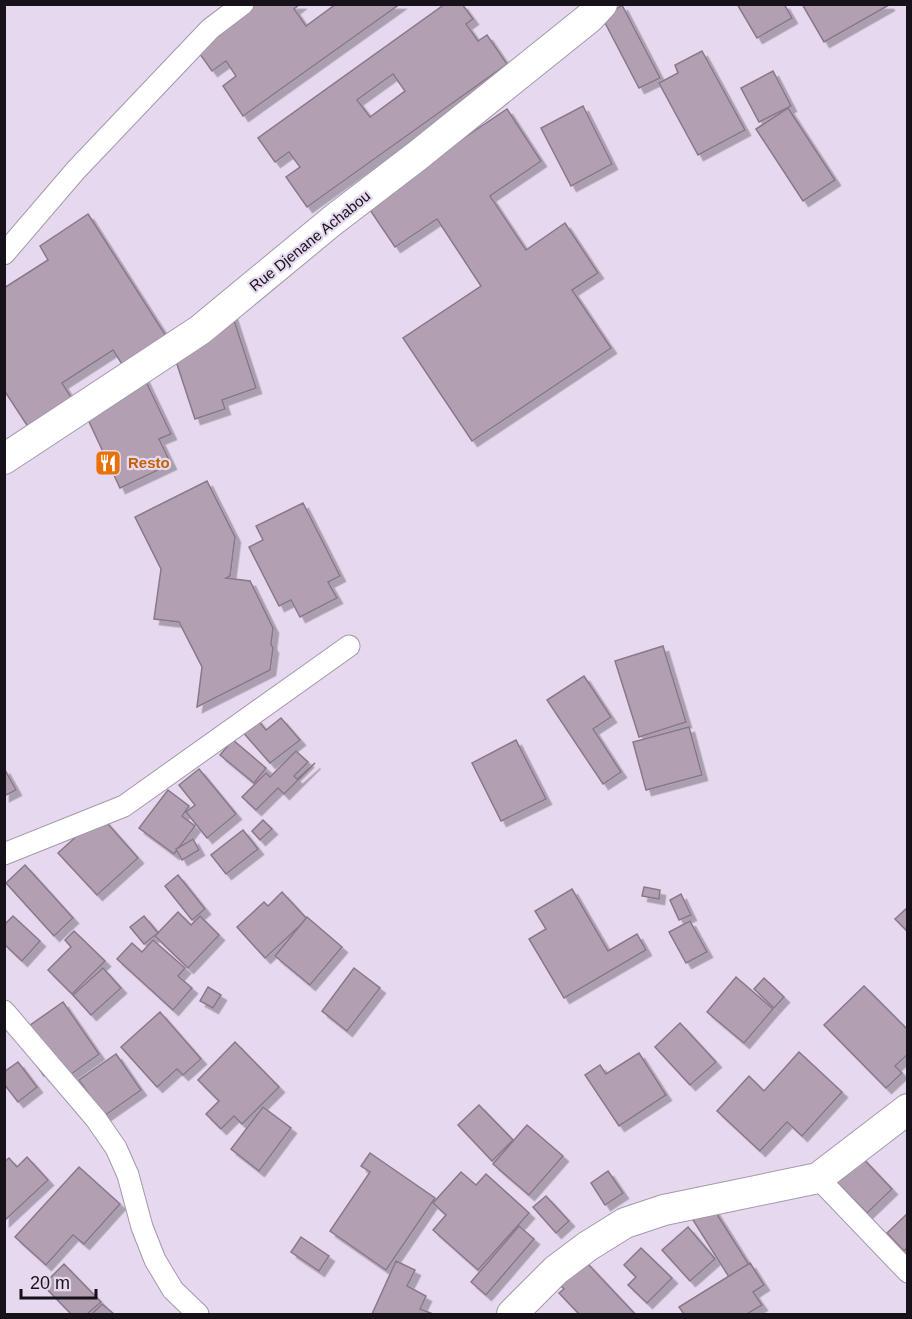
<svg xmlns="http://www.w3.org/2000/svg" width="912" height="1319" font-family="Arial,sans-serif">
<style>
.building{fill:#b2a0b2;stroke:#897889;stroke-width:1.5;fill-rule:evenodd;filter:url(#shadow)}
.lines{fill:none;stroke-linecap:round;stroke-linejoin:round}
.street-casing{stroke:#a498ac;stroke-width:23}
.secondary-casing{stroke:#a498ac;stroke-width:32}
.street{stroke:#fff;stroke-width:21}
.secondary{stroke:#fff;stroke-width:30}
.labels{text-anchor:middle;stroke-width:4.5;stroke-linejoin:round;paint-order:stroke}
.street-label{font-size:15px;fill:#17121a;stroke:#e6d9ef}
.food-label{font-size:15px;font-weight:bold;fill:#c56008;stroke:#e6d9ef;text-anchor:start}
</style>
<defs>
<filter id="shadow"><feDropShadow dx="5.5" dy="5.5" stdDeviation="0" flood-color="#0004"/></filter>
</defs>
<rect width="100%" height="100%" fill="#e6d9ef"/>
<g class="building">
<path d="M255,4H300L294,9L306,26L336,4H400L243,116L223,86L236,76L226,61L212,71L195,47Z"/>
<path d="M445,4H462L473,19L466,24L478,41L487,35L507,64L307,207L286,177L300,167L289,152L275,162L258,138ZM393,74L405,91L370,117L357,100Z"/>
<path d="M737,4H784L792,18L757,38Z"/>
<path d="M802,4H888L889,5L824,42Z"/>
<path d="M622,5L660,78L639,88L603,19Z"/>
<path d="M702,51L745,130L698,155L659,83L678,73L675,65Z"/>
<path d="M773,71L791,106L759,122L741,88Z"/>
<path d="M583,106L612,164L571,186L541,128Z"/>
<path d="M788,108L835,180L803,201L756,129Z"/>
<path d="M507,109L541,161L490,196L526,250L565,223L598,273L572,290L611,348L472,441L403,338L481,286L437,219L395,247L366,204Z"/>
<path d="M88,214L166,336L122,364L113,350L62,383L76,405L32,433L4,390V288L48,260L40,246Z"/>
<path d="M231,311L256,388L222,400L225,409L195,419L173,352Z"/>
<path d="M139,367L171,434L159,439L171,464L120,488L77,396Z"/>
<path d="M207,481L235,537L230,576L226,578L250,581L273,628L271,644L273,648L270,670L197,707L202,667L179,622L154,619L161,569L135,517Z"/>
<path d="M303,503L340,576L328,582L337,598L300,617L291,600L279,606L249,547L263,540L256,526Z"/>
<path d="M663,646L686,722L639,737L615,661Z"/>
<path d="M584,676L611,717L593,729L621,772L603,784L547,700Z"/>
<path d="M256,718L266,730L281,718L300,740L270,763L241,730Z"/>
<path d="M689,727L702,775L646,790L633,742Z"/>
<path d="M233,740L266,768L254,783L220,755Z"/>
<path d="M516,740L546,799L501,821L472,763Z"/>
<path d="M296,751L308,762L294,776L297,779L315,763L284,794L278,788L256,810L242,797L266,773L270,777Z"/>
<path d="M4,768L16,790L4,796Z"/>
<path d="M199,769L236,814L207,838L186,812L195,805L179,785Z"/>
<path d="M168,790L189,806L182,816L195,826L174,854L139,828Z"/>
<path d="M100,815L138,858L97,895L58,853Z"/>
<path d="M263,820L272,829L260,840L252,831Z"/>
<path d="M243,830L258,849L226,874L211,855Z"/>
<path d="M193,839L199,850L182,860L176,849Z"/>
<path d="M25,865L73,918L54,936L6,883Z"/>
<path d="M178,875L205,909L192,920L165,886Z"/>
<path d="M644,887L660,890L659,899L642,896Z"/>
<path d="M572,889L608,951L637,934L646,950L564,998L529,939L546,929L535,911Z"/>
<path d="M282,892L307,919L265,958L237,927L264,902L268,906Z"/>
<path d="M681,894L691,915L679,920L670,900Z"/>
<path d="M908,907V932L895,919Z"/>
<path d="M178,912L191,925L200,916L219,935L188,968L155,936Z"/>
<path d="M13,916L40,941L22,961L4,944V925Z"/>
<path d="M144,916L158,933L144,944L130,927Z"/>
<path d="M307,917L342,947L310,985L275,956Z"/>
<path d="M690,921L707,952L686,963L669,932Z"/>
<path d="M74,931L105,961L72,994L48,970L71,947L65,940Z"/>
<path d="M153,940L185,968L178,976L192,988L173,1010L117,959L132,943L142,952Z"/>
<path d="M103,968L121,988L91,1015L73,995Z"/>
<path d="M354,968L380,988L347,1031L322,1011Z"/>
<path d="M736,977L773,1009L744,1043L707,1012Z"/>
<path d="M764,978L784,997L774,1008L754,989Z"/>
<path d="M864,986L908,1030V1054L895,1066L902,1073L886,1088L824,1025Z"/>
<path d="M208,987L221,995L213,1008L200,1001Z"/>
<path d="M63,1002L99,1054L67,1077L59,1066L44,1076L16,1035Z"/>
<path d="M160,1012L201,1059L183,1075L177,1069L157,1087L121,1047Z"/>
<path d="M680,1023L716,1062L690,1085L655,1047Z"/>
<path d="M235,1042L279,1087L242,1124L234,1116L221,1129L206,1114L219,1101L198,1080Z"/>
<path d="M799,1052L842,1092L802,1136L787,1122L760,1151L717,1111L749,1076L764,1091Z"/>
<path d="M639,1053L666,1095L619,1126L585,1075L600,1065L606,1074Z"/>
<path d="M116,1054L141,1090L104,1116L79,1080Z"/>
<path d="M18,1062L37,1087L18,1102L4,1084V1072Z"/>
<path d="M479,1105L513,1140L492,1161L458,1125Z"/>
<path d="M263,1107L291,1128L259,1171L231,1149Z"/>
<path d="M527,1125L563,1156L529,1195L493,1164Z"/>
<path d="M855,1150L892,1189L867,1213L829,1174Z"/>
<path d="M370,1153L435,1198L386,1270L330,1231L370,1172L361,1166Z"/>
<path d="M27,1157L48,1180L4,1221V1162L9,1158L17,1167Z"/>
<path d="M79,1167L120,1204L84,1244L73,1235L46,1265L15,1237Z"/>
<path d="M608,1171L623,1193L605,1205L591,1183Z"/>
<path d="M461,1172L476,1185L486,1174L529,1213L478,1270L433,1230L446,1215L433,1203Z"/>
<path d="M546,1196L569,1221L556,1233L533,1207Z"/>
<path d="M713,1208L749,1265L729,1277L693,1220Z"/>
<path d="M908,1213V1247L904,1251L887,1233Z"/>
<path d="M519,1226L534,1239L486,1295L471,1282Z"/>
<path d="M688,1227L715,1259L690,1281L662,1250Z"/>
<path d="M301,1237L329,1256L319,1271L291,1252Z"/>
<path d="M571,1246L635,1314H579L559,1293L564,1289L546,1270Z"/>
<path d="M641,1248L672,1278L647,1303L628,1285L636,1277L624,1265Z"/>
<path d="M396,1261L415,1270L407,1286L426,1296L420,1309L433,1314H372Z"/>
<path d="M750,1263L764,1285L753,1292L762,1305L747,1314H684L679,1307Z"/>
<path d="M64,1264L101,1302L87,1314H71L43,1285Z"/>
<path d="M102,1304L114,1314H92Z"/>
</g>
<g class="lines">
<defs>
<g id="street">
<path d="M4,254L76,170L210,29L243,4"/>
<path d="M4,854L124,806L349,646"/>
<path d="M4,1011L96,1119L116,1148L128,1175L142,1227L155,1260L173,1290L198,1314"/>
<path d="M818,1178L908,1272"/>
</g>
<g id="secondary">
<path d="M4,459L200,330L332,221L417,156L589,18L602,4"/>
<path d="M512,1314L556,1270L588,1246L625,1223L664,1210L818,1178L908,1109"/>
</g>
</defs>
<use href="#street" class="street-casing"/>
<use href="#secondary" class="secondary-casing"/>
<use href="#street" class="street"/>
<use href="#secondary" class="secondary"/>
</g>
<defs>
<symbol id="restaurant-square" viewBox="-11 -11 22 22"><rect x="-9" y="-9" width="18" height="18" rx="4" fill="#e8710a" stroke="#e6d9ef"/><path d="M-5-6h1v4h1v-4h1v4h1v-4h1v5L-1.5 .5V6h-2V.5L-5-1ZM5-6V6H3V1.5H1.5Q1.5-4 5-6Z" fill="#fff"/></symbol>
</defs>
<g fill-rule="evenodd">
<use href="#restaurant-square" x="93" y="448" width="30" height="30"/>
</g>
<g class="labels">
<g class="street-label">
<text transform="translate(310 241) rotate(-39)" y="5">Rue Djenane Achabou</text>
</g>
<g class="food-label">
<text x="128" y="468">Resto</text>
</g>
</g>
<rect width="912" height="1319" fill="none" stroke="#17121a" stroke-width="12"/>
<path d="M21 1289v9h75v-9" fill="none" stroke="#17121a" stroke-width="3"/>
<text x="30" y="1289" font-size="18" fill="#17121a" stroke="#e6d9ef" stroke-width="4.5" paint-order="stroke">20 m</text>
</svg>
